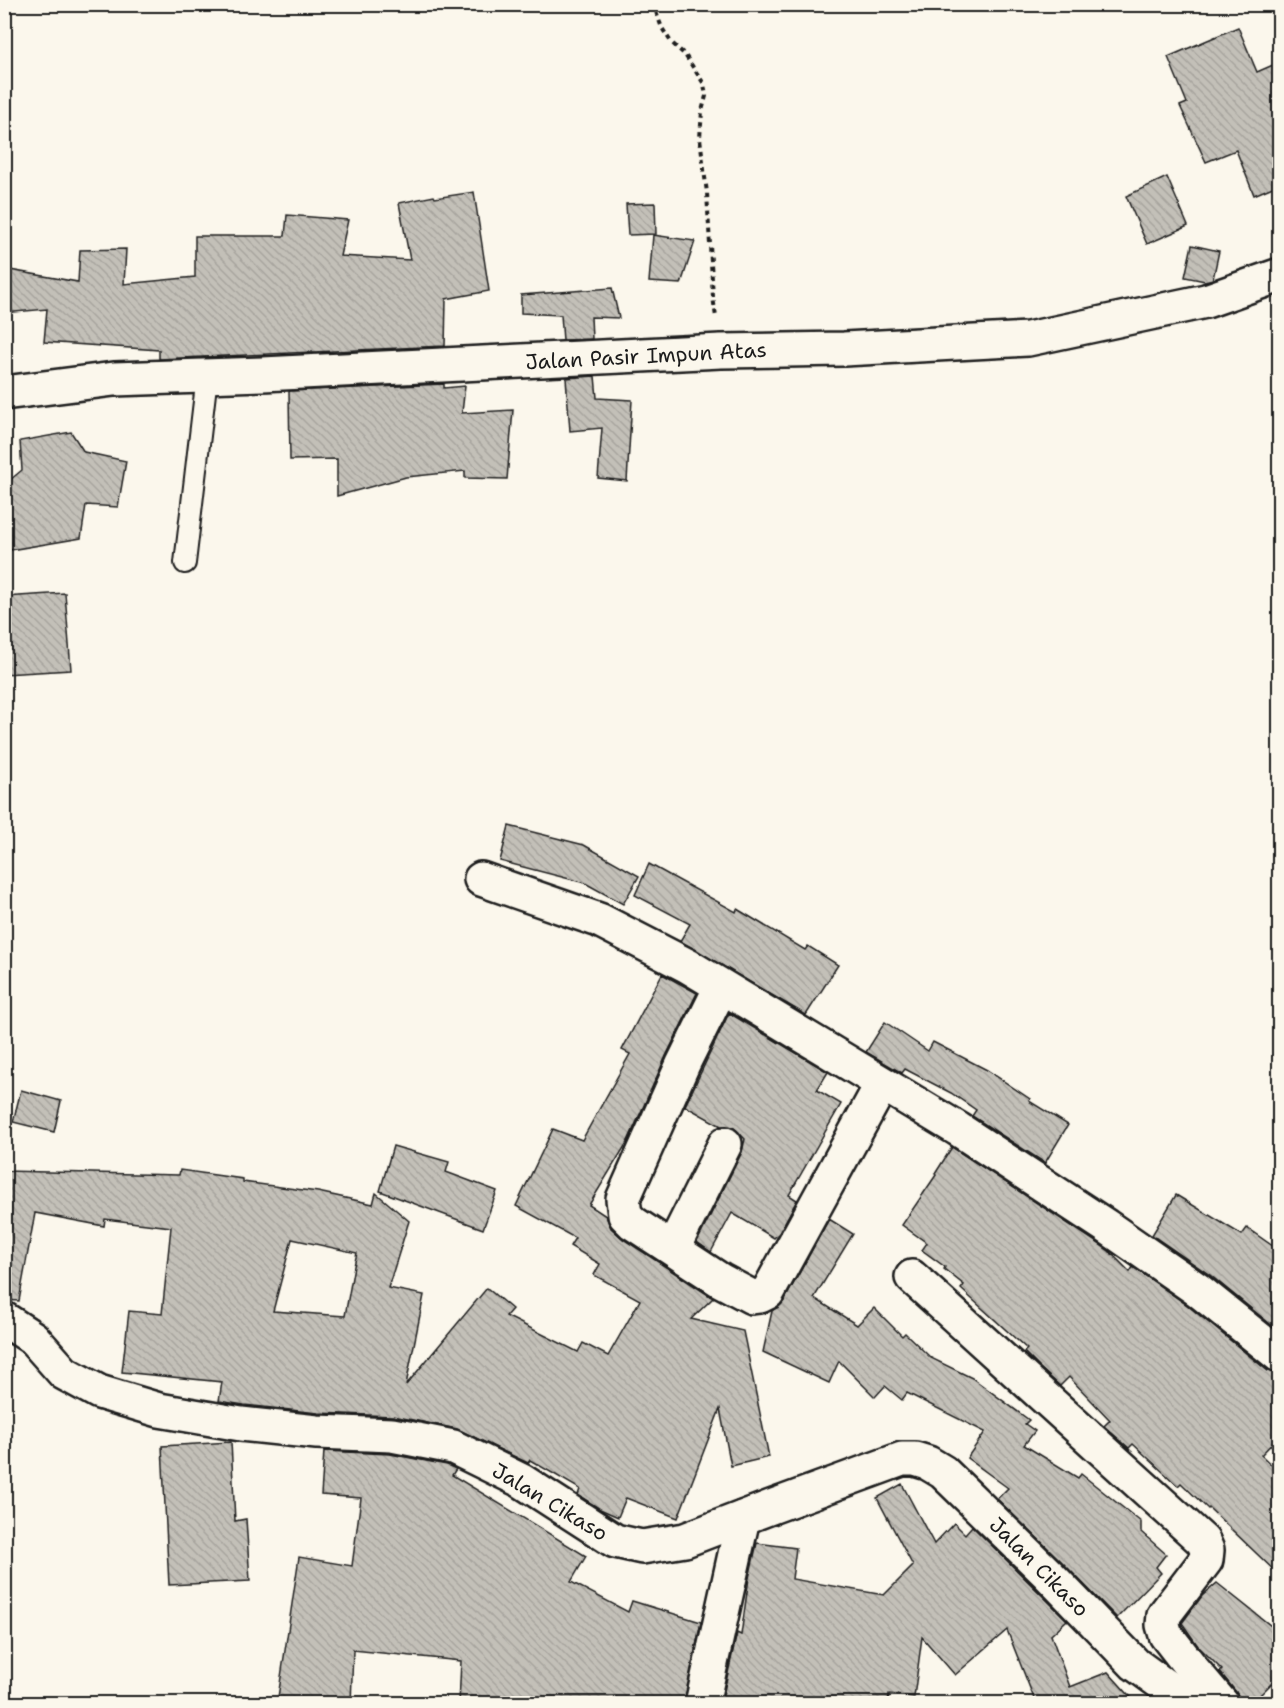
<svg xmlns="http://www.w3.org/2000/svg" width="1284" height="1708" font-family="'Shantell Sans',sans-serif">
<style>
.building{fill:url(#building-back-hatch);stroke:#1c1c1c;stroke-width:1.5;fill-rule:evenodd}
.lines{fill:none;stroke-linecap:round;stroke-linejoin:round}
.service-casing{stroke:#1c1c1c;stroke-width:24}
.minor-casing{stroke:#1c1c1c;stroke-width:38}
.path{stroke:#1c1c1c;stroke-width:4;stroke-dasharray:4.5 4.5;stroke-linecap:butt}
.service{stroke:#fbf7ec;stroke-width:20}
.minor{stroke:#fbf7ec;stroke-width:33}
.labels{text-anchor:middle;stroke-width:6;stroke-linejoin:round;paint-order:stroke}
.street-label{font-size:21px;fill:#1c1c1c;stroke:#fbf7ec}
</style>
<defs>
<pattern id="building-back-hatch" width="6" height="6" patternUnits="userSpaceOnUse" patternTransform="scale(1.5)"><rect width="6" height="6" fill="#c3c0b8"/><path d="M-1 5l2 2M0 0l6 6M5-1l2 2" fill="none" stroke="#a7a49e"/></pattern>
</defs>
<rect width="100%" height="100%" fill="#fbf7ec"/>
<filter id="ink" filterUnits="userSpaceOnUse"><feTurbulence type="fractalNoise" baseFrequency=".0167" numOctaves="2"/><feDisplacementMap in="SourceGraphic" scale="12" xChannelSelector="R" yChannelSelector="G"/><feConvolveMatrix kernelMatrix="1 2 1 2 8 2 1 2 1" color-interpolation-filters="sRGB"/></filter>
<g filter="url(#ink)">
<g class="building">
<path d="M1238,27L1257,72L1280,62V184L1254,195L1236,150L1206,162L1180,106L1187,103L1168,57Z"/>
<path d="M1167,177L1188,226L1147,244L1126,196Z"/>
<path d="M474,192L489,291L446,299L445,346L159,359V350L44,342L47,309L4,313V269L78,282L80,250L126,249L124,284L195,277V236H285L287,215L348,220L340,256L410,260L399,203L434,196L435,198Z"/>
<path d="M655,203L656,234L628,235L626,204Z"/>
<path d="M653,235L695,241L681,284L649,282Z"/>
<path d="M1192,245L1219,251L1213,279L1205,281L1185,277Z"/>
<path d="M612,288L619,318L591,317L592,339L563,340L561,315L521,313V295Z"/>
<path d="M595,376L597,398L632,400L627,481L598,478L602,428L570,431L566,378Z"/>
<path d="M444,384V388L465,386L462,413L513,410L507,479L465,478V471L406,477L337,496V459L290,460L289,391Z"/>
<path d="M71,432L84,452L126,461L118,507L86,505L81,538L4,551V485L22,470L20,441Z"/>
<path d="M65,593L71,670L4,674V597Z"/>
<path d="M509,826L584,845L639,876L623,904L585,883L500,861Z"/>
<path d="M649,864L736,912L737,909L805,950L808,946L838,965L806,1015L680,941L690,924L635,895Z"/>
<path d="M662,974L697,993L666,1056L628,1141L589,1205L606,1216L611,1228L623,1239L713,1298L691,1319L743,1331L769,1457L731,1466L720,1409L678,1518L626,1498L618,1517L600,1509L578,1495L580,1489L530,1460L528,1463L457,1429L393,1416L318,1413L244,1405L219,1401L222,1382L122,1372L129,1311L162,1314L171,1227L105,1219L104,1226L35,1213L19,1301L4,1300V1171L179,1175L180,1170L243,1179V1182L318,1192L373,1204L376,1193L409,1221L388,1288L424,1295L406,1385L487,1288L512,1309L506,1316L578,1352L583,1343L608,1356L640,1300L594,1275L600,1264L570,1246L575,1238L516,1206L553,1129L582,1140L630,1054L622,1050ZM292,1239L357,1253L354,1266L345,1316L273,1311Z"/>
<path d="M729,1013L828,1072L817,1090L841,1104L789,1195L797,1200L779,1233L774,1238L732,1213L711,1252L697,1242L742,1152L745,1139L734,1128L721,1126L685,1106Z"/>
<path d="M885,1022L928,1051L933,1042L987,1070L1030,1099L1029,1101L1068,1125L1045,1163L972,1116L976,1110L951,1093L905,1069L902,1073L866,1052Z"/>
<path d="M21,1090L61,1101L54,1132L13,1122Z"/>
<path d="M393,1146L449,1162L446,1172L497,1191L483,1229L380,1191Z"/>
<path d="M952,1147L1096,1242L1109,1251L1130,1272L1133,1267L1187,1305L1268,1371L1280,1374V1435L1261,1455L1280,1473V1576L1209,1508L1208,1509L1181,1483L1178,1486L1133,1444L1129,1448L1104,1426L1110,1420L1069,1377L1060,1386L1039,1367L1024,1352L1027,1349L961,1289L964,1285L944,1269L945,1267L922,1250L927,1243L902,1225L936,1175L935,1174Z"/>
<path d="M1176,1195L1242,1235L1247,1228L1280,1251V1332L1210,1275L1152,1235Z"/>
<path d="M829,1219L853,1234L814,1298L857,1325L874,1308L902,1336L905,1333L931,1358L972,1378L1029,1420L1025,1424L1035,1431L1024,1445L1078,1478L1081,1474L1141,1522V1532L1166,1554L1156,1567L1161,1573L1117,1618L1061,1561L997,1499L1008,1488L967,1458L985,1432L907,1393L902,1400L885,1386L875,1397L839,1361L829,1383L763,1352L772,1311L784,1301Z"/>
<path d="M231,1442L235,1521L246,1519L250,1581L169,1585L162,1446Z"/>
<path d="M324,1451L390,1454L447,1465L456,1469L452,1475L586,1556L571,1582L628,1612L632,1601L701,1622L684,1704H459L461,1661L353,1650L351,1704H277L299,1557L352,1566L361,1498L321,1495Z"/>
<path d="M902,1484L934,1544L954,1523L965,1534L972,1526L1067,1620L1051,1635L1070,1687L1108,1672L1137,1704H1033L1032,1702L1035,1701L1007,1630L955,1675L922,1637L914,1697L889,1694L888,1704H721L737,1633L741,1635L749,1578L757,1543L796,1548L792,1579L884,1595L913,1566L877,1498Z"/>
<path d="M1217,1583L1280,1633V1675L1251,1704H1243L1240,1700L1236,1692L1220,1672L1222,1670L1198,1646L1182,1623L1202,1596Z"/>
</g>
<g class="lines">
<defs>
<path id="service" d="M185,563L207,376"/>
<g id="minor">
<path d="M4,393L114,379L263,374L721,351L844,349L1028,339L1206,301L1280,275"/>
<path d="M481,879L599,920L688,966L958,1129L1106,1226L1198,1290L1280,1356"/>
<path d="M721,987L683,1064L623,1199L625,1215L633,1223L720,1280L752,1297L760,1296L768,1292L882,1084"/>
<path d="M673,1248L725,1144"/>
<path d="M912,1277L1203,1541L1207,1550L1206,1560L1164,1615L1163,1625L1166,1635L1194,1671L1222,1704"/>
<path d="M4,1319L33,1338L64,1373L99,1392L159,1410L241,1424L317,1432L392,1435L453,1447L522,1481L615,1541L642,1547L685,1540L771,1507L902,1459H915L928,1463L943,1472L1048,1574L1135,1664L1172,1691L1201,1704"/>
<path d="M702,1704L743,1518"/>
</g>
</defs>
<use href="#service" class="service-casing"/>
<use href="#minor" class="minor-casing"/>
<path class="path" d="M653,4L662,28L671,42L685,55L704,84L706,96L702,111L700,138L707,193L713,297L716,317"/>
<use href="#service" class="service"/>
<use href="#minor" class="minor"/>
</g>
</g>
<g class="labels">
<g class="street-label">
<text transform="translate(646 356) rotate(-3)" y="7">Jalan Pasir Impun Atas</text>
<text transform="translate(550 1502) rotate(31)" y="7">Jalan Cikaso</text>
<text transform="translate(1039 1567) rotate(45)" y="7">Jalan Cikaso</text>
</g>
</g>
<rect width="1284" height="1708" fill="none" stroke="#fbf7ec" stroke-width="24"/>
<rect x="12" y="12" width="1260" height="1684" fill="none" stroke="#1c1c1c" stroke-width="2" filter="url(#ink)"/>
</svg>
